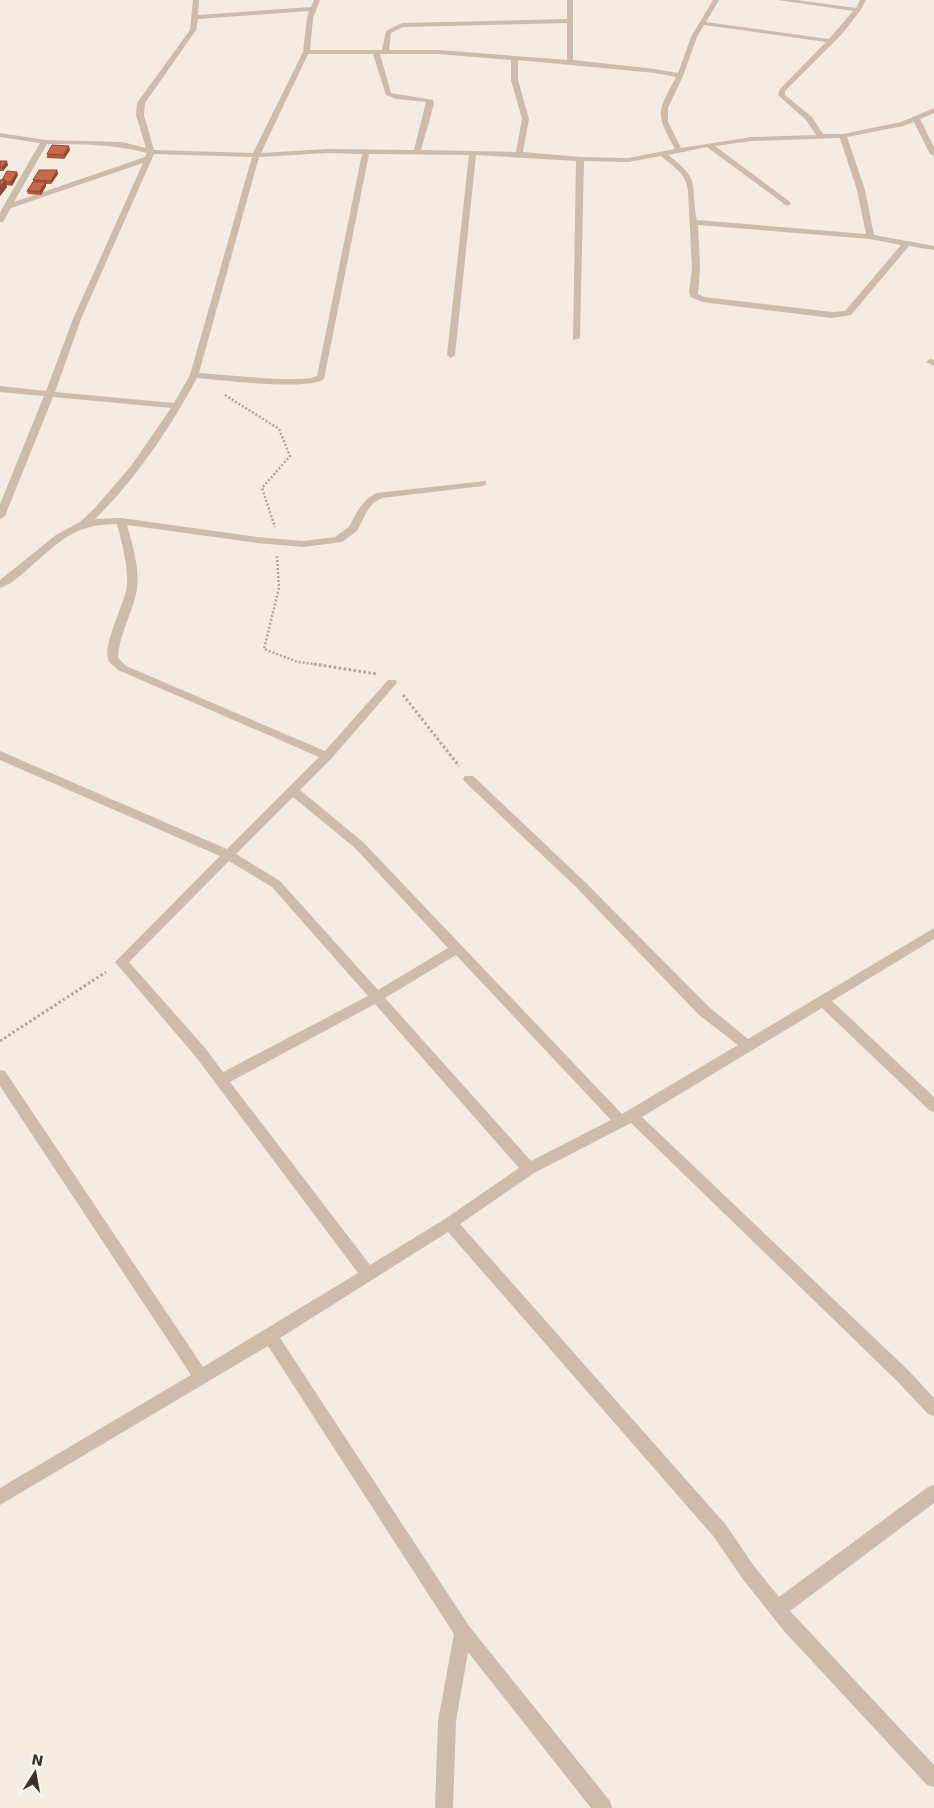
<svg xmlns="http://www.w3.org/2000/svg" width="934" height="1808" font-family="'DejaVu Sans',sans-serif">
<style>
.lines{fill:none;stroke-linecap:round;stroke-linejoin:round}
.path-far1{stroke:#b9a596;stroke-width:2.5;stroke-dasharray:2 2;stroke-linecap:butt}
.path{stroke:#b9a596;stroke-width:3;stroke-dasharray:2.5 2.5;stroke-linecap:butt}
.street{fill:#cdbbac;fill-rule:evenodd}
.wall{fill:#ac5a40}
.shaded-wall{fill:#8c4a34}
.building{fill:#c8694b;stroke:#8c4a34}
</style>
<rect width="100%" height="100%" fill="#f4ebe1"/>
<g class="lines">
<g class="path-far1">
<path d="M225,395L279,429L290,456L262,488L275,527"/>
<path d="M277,556L279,588L264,649L298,662L323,665"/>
</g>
<g class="path">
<path d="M314,664L377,674"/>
<path d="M403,695L459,766"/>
<path d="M0,1041L106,972"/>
</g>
<g class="street">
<path d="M193,0H199L198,15L311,7L314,0H320L313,18L310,50H382L386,31L402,23L567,19V0H573V60L655,69L678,73L691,37L713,0H719L706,22L829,39L853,11L778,0H796L856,8L860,0H866L860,11L842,34L785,91V95L812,117L823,134H843L901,122L934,108V113L920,119L934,147V156L930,154L914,122L903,126L847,137L865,190L874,235L934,246V250L909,246L851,315L832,318L702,302L691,297L689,292L692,268L688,191C686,173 674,167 661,156L628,162L584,161L580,338L573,340L576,161L476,155L455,355L451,358L447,355L469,155L369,154L324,379C309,391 221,380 197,378C170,428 136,479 95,519L121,518L257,537L303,541L335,537L349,527L358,510L367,499L376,493L486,481V485L483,486L382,498L373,503L366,513L357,531L342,542L303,547L257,543L127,525C133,547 141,571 136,594C131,616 119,635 118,658L126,666L325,751L388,680H396L397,682L396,684L331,759L300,790L363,842L622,1114L738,1045L699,1015L576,887L465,782L463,779L465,776H473L584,881L709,1007L748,1039L934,928V939L832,1001L934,1097V1112L929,1110L822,1008L642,1117L909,1371L934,1398V1416L928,1414L897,1381L631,1123L534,1173L460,1224L726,1525L754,1566L779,1597L928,1487L934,1485V1503L790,1611L934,1765V1787L927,1785L784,1631L742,1578L714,1537L448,1232L280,1338L469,1626L610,1801L612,1808H591L468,1652L456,1721L453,1808H435L438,1721L454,1634L268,1346L0,1505V1488L191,1375L0,1086V1070L5,1071L203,1367L358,1273L196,1057L115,962L220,856L0,760V751L227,849L319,757L118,670C115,667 109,663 108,659C103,643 125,604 127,585C128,564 122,544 117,524C74,524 59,542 29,568C21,575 11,585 0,588V580L56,535L80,522L94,509L131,466L171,408L53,397L5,516L0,519V504L44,396L0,392V386L46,391L73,319L143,163L11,208L3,222H0V213L3,207L40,143L0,137V133L45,140L122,142L146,148L136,115L137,103L190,30ZM309,11L307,18L303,52L253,153L154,150L144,115L145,103L196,30L198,19ZM567,23V60L439,50H389L391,33L403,27ZM704,25L826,42L780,89L778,95L806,120L816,135L752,137L681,148L668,122V108L683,76L697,37ZM308,54H373L386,95L397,99L426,102L414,150L327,149L261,153ZM380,54H439L511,60V80L522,119L516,152L421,150L434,104L433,100L391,93ZM518,60L655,73L676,77C657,114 655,112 675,149L628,158L580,157L523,152L529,119L518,80ZM840,138L857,190L866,234L697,220C690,184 702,180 668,155L707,147L787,206L791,204L790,202L715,146L752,141ZM47,144C83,144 112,144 147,153L145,157L14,202ZM327,153L362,154L317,376C306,384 218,374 199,373L259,157ZM154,154L252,157L190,375L174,403L55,392L81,319ZM698,225L870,239L901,245L845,311L832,312L704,297L698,294L700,268ZM293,797L355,848L448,948L378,990L280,881L236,854ZM229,861L272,887L368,996L223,1072L206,1049L129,962ZM456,955L611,1120L531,1161L385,998ZM375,1004L519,1168L445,1219L370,1265L230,1082Z"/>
<path d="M930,359L934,360V366L926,362Z"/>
</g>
</g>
<g class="wall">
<path d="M70,150L64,159L47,158V154Z"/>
<path d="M0,161L8,165L3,171H0Z"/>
<path d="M57,170L58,174L51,184H46V186L41,195L28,194L27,191L33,182V180Z"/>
<path d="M18,175L12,186L6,185L7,187L0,196V180Z"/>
</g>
<g class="shaded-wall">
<path d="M69,146L70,150L64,159V155Z"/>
<path d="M7,161L8,165L3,171L2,167Z"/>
<path d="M57,170L58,174L51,184V181Z"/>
<path d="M17,172L18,175L12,186L11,182Z"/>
<path d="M5,180L7,187L0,196V187Z"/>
<path d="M46,182V186L41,195L40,191Z"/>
</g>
<g class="building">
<path d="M52,145L69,146L64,155L47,154Z"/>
<path d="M0,161H7L2,167H0Z"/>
<path d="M39,170H57L51,181L33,180Z"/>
<path d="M7,171L17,172L11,182H6L5,180H2Z"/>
<path d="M0,180H5L0,187Z"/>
<path d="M33,182H46L40,191H27Z"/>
</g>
<g transform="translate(35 1773) rotate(11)" stroke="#fbf5ee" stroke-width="4" paint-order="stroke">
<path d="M0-4L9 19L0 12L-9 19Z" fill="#3b302b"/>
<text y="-8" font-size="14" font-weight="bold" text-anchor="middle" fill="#3b302b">N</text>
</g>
</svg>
